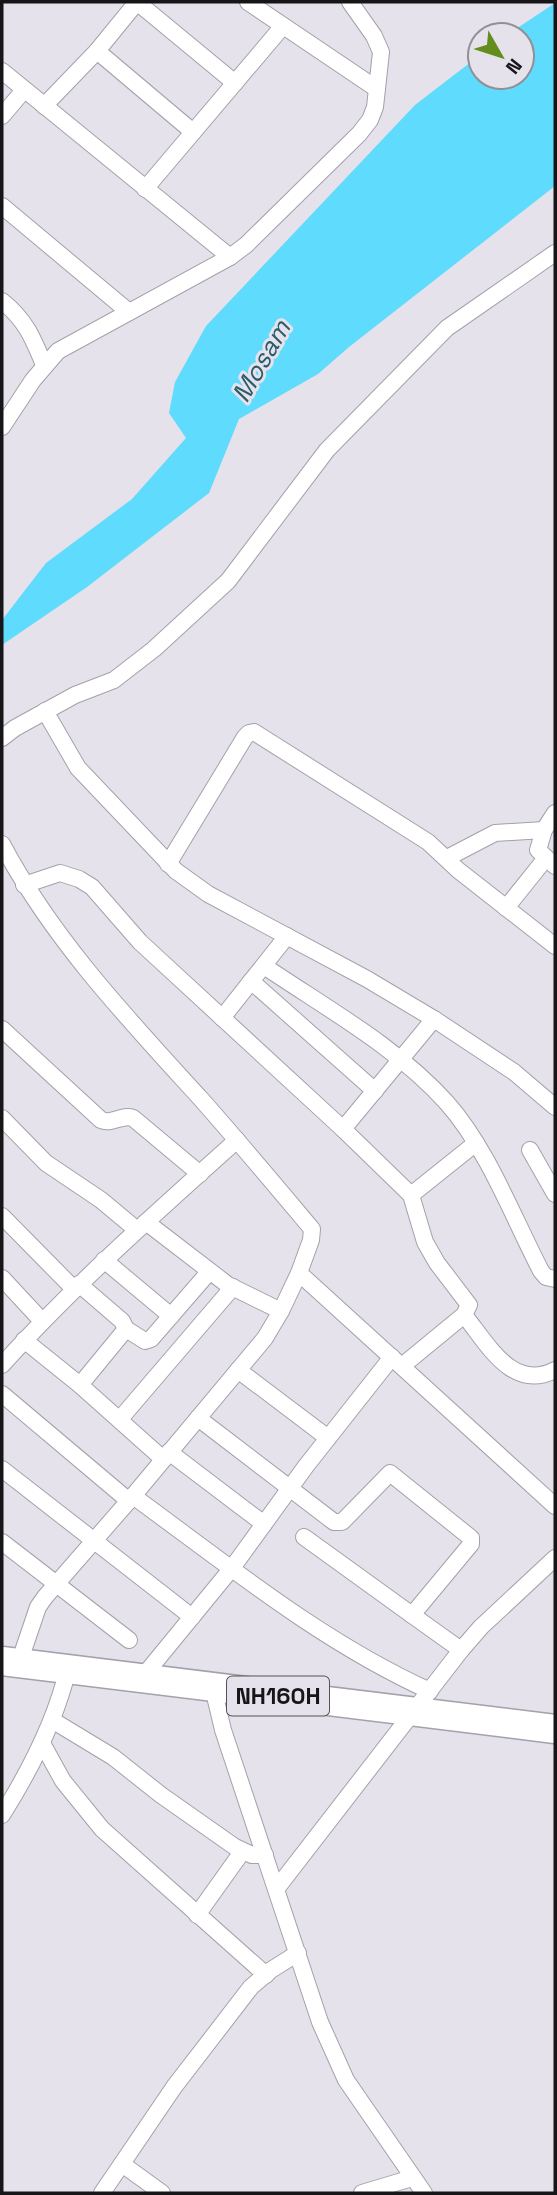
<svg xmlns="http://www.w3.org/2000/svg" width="557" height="2195" font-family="'Space Grotesk',sans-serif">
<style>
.water{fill:#5edbfd}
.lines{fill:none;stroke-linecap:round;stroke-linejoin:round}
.street-casing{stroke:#a3a1a9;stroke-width:18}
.highway-casing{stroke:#a3a1a9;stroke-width:31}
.street{stroke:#fff;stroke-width:16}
.highway{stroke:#fff;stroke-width:28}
.labels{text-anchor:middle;stroke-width:6;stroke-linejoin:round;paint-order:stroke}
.shield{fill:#e5e2eb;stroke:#545257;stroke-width:2}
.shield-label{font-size:23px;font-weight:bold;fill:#161518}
.water-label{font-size:26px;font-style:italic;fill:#295d6b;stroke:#e5e2eb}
</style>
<rect width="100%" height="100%" fill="#e5e2eb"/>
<path class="water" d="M555,3V186L349,347L318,374L239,419L209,493L87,587L2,645V620L46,563L132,499L186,438L169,413L175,382L206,326L415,105L480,55V77H522V35H507Z"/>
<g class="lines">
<defs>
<g id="street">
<path d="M137,2L235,83"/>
<path d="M248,2L377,89"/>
<path d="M97,51L193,132"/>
<path d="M2,71L230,257"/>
<path d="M44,106L97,51L137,2"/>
<path d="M2,116L24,90"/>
<path d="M145,189L283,26"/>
<path d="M2,206L129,312"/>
<path d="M2,301C25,319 33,338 44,365"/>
<path d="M2,427L33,380L58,351L230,257L246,245L359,134L370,120L375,107L381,52L374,36L350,2"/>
<path d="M45,711L78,768L176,871L208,894L367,979L434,1019L514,1072L555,1107"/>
<path d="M2,738L15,728L75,695L114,680L154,649L228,581L327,450L447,328L555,253"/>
<path d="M555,813L544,830L538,850L555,866"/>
<path d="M2,844C53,940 128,1019 201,1099C239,1142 275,1185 312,1229L311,1240L299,1273L555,1506"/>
<path d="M447,858L495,833L544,830"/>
<path d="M168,864L245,737L249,733L254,732L428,842L458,870L555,946"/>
<path d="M24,885L60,873L79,879L92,887L140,942L343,1129L411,1195L425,1242L437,1263L469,1305L464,1315L402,1366"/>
<path d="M506,908L546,858"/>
<path d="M264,966C326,1008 397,1047 447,1103C487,1148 513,1217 541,1271L546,1277L555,1279"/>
<path d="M251,981L375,1091"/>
<path d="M222,1018L287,936"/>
<path d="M2,1029L101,1120C112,1125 122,1114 133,1118L200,1174"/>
<path d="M2,1118L46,1163L101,1200L137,1230"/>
<path d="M343,1129L434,1019"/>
<path d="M530,1150L555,1194"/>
<path d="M411,1195L476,1143"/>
<path d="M2,1216L74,1289"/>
<path d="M146,1222L228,1285L281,1311"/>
<path d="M104,1260L171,1316"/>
<path d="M2,1278L42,1321"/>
<path d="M79,1284L122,1321L126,1329L80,1385"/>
<path d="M464,1315C488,1344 512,1392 555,1370"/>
<path d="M126,1329L145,1341L151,1339L209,1272"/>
<path d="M24,1340L80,1385L163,1459"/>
<path d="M2,1365C75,1284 156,1213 237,1140"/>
<path d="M238,1370L328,1438"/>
<path d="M2,1394L129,1501"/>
<path d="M198,1418L334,1522H342L390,1473L471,1538V1544L412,1615L461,1650"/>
<path d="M120,1419L233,1287"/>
<path d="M169,1452L264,1524"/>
<path d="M2,1469L192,1617"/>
<path d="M133,1496C229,1566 322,1642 430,1691"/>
<path d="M304,1537L412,1615"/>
<path d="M2,1542L129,1640"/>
<path d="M19,1663L38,1607L45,1597L133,1496L265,1338L281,1311L299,1273"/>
<path d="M141,1679L232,1568L306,1466L392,1357"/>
<path d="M213,1688L223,1730L320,2022L346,2080L424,2193"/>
<path d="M52,1720L113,1757L161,1795L235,1847L252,1855H265"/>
<path d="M42,1743L63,1781L102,1829L266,1975"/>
<path d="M2,1815C31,1769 55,1722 68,1669"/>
<path d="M277,1888L461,1650L481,1627L555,1558"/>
<path d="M197,1915L242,1852"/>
<path d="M122,2164L162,2193"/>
<path d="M102,2193L174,2087L251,1987L271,1970L298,1953"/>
<path d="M362,2193L412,2178"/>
</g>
<path id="highway" d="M2,1661L555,1729"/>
</defs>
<use href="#street" class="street-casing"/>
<use href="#highway" class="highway-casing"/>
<use href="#street" class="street"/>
<use href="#highway" class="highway"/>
</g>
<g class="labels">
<rect class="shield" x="227" y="1676.5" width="102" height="39" rx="5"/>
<g class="shield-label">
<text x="278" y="1704">NH160H</text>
</g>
<g class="water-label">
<text transform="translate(261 361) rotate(-60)" y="9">Mosam</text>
</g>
</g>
<rect width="557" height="2195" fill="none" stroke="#161518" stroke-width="7"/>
<g transform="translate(501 56) rotate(129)"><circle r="33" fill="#e5e2eb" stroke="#929097" stroke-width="2"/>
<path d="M0-5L12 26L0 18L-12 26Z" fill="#638d1c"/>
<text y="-10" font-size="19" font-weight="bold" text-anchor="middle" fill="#161518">N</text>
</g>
</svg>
